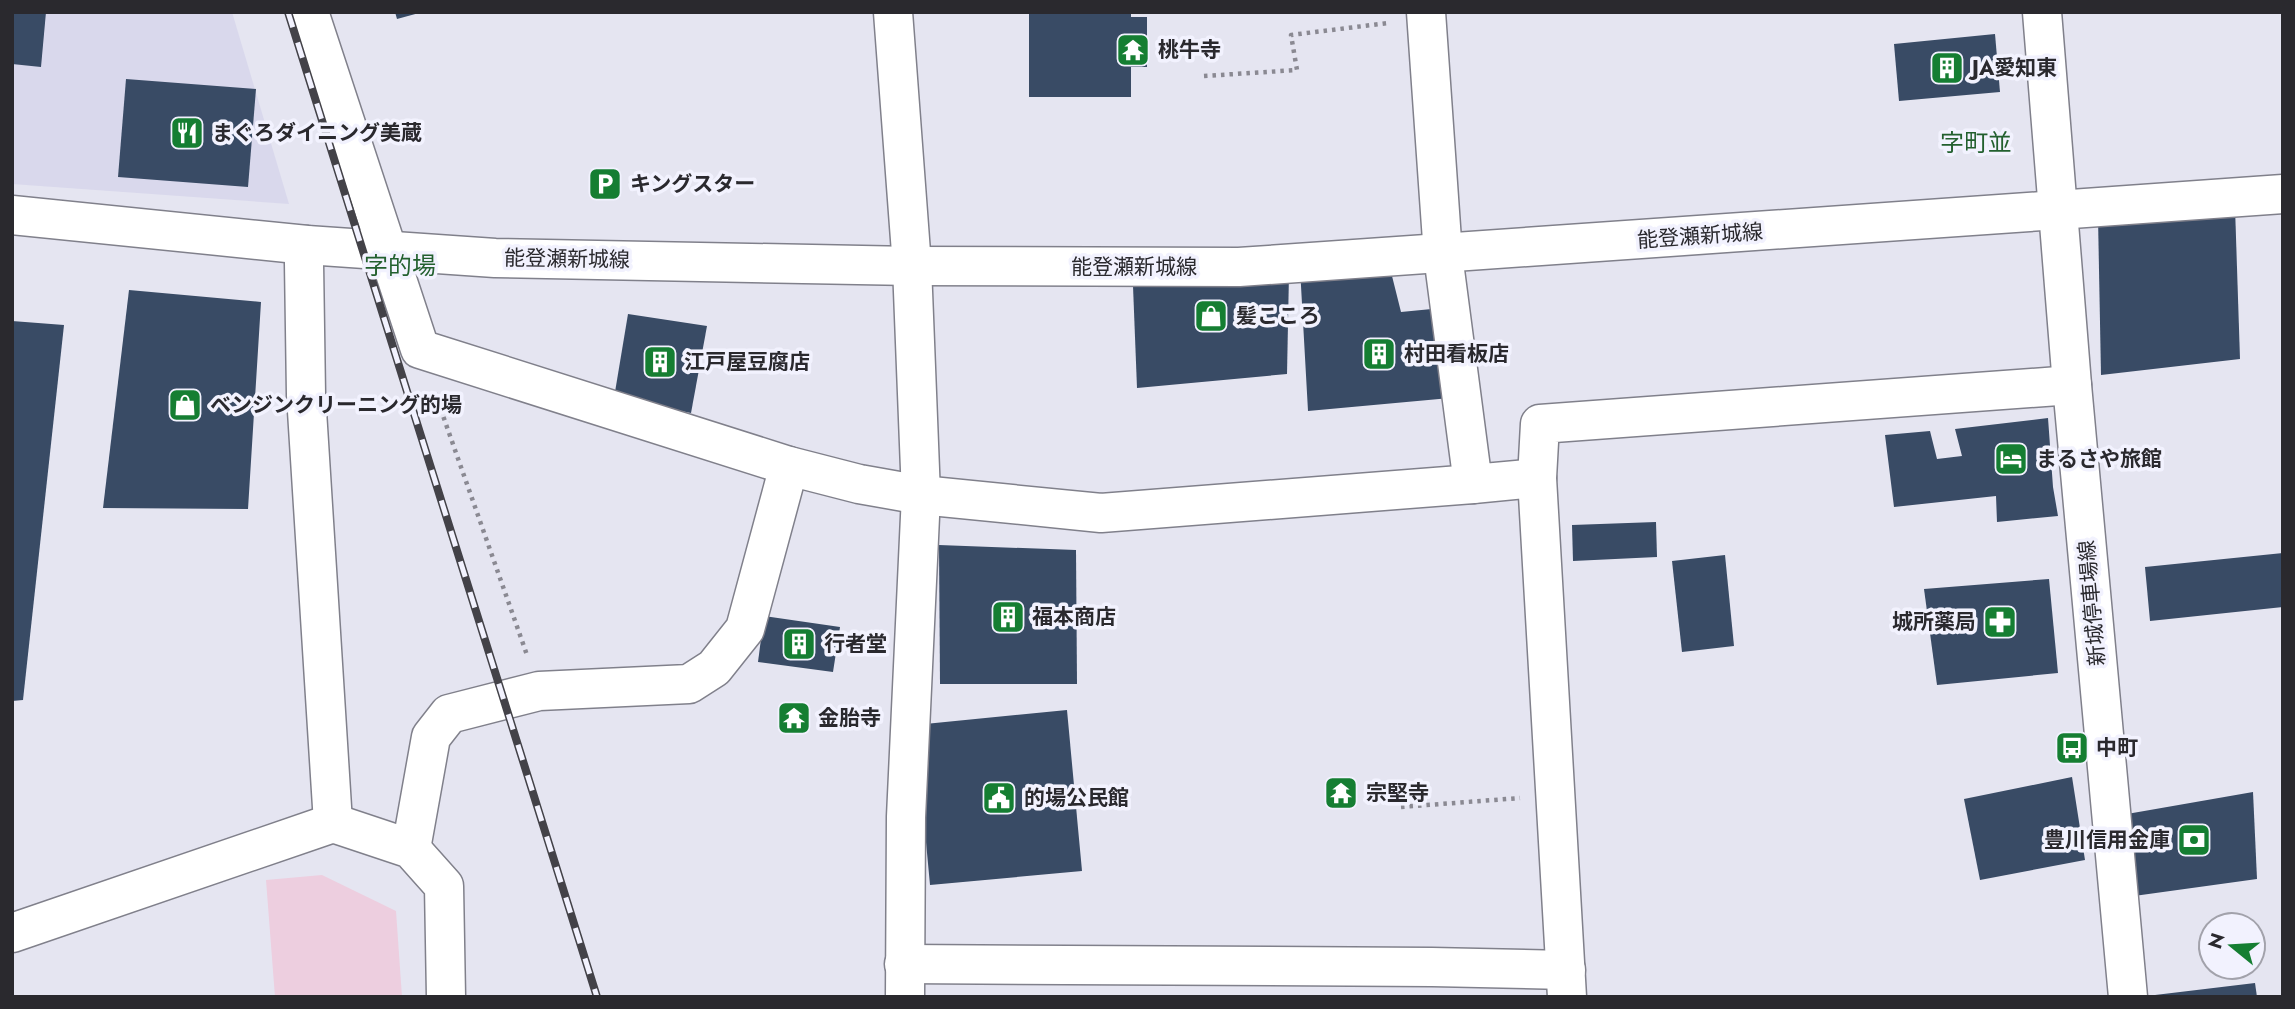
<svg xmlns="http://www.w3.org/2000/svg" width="2295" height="1009" font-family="Jost,'Noto Sans JP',sans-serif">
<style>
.built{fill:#d9d8ec}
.green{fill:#edcedf}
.building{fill:#394b65}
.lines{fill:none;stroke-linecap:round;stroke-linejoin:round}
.minor-casing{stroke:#80808b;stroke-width:41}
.major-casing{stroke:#80808b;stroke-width:41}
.path{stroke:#8a8992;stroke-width:4.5;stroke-dasharray:3.5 5;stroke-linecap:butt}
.minor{stroke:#fff;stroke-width:38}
.major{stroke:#fff;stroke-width:38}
.rail-casing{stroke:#434248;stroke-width:8}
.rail{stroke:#f2f2fe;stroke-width:5;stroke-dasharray:16;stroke-linecap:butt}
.labels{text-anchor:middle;stroke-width:7;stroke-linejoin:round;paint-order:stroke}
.poi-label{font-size:21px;font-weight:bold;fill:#2a292e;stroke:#f2f2fe;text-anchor:start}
.street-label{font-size:21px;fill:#2a292e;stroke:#f2f2fe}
.quarter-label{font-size:24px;fill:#23602f;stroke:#f2f2fe}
</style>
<rect width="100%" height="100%" fill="#e5e5f1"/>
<path class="built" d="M12,12H232L289,204L12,184Z"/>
<path class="green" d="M322,875L396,911L402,997H275L266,880Z"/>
<g class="building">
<path d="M12,12H46L41,67L12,64Z"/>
<path d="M395,12H419V13L397,19Z"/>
<path d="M1029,12H1131V17H1147V67H1131V97H1029Z"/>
<path d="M1995,34L2000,92L1899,101L1894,44Z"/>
<path d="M126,79L256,89L248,187L118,177Z"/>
<path d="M2235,207L2240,359L2101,375L2098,217Z"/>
<path d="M1300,268L1392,276L1401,312L1442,308L1461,397L1308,411Z"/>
<path d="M1289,273L1287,374L1137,388L1133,286Z"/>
<path d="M129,290L261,302L248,509L103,508Z"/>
<path d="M628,314L707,326L691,413L614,398Z"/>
<path d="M12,321L64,325L23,700L12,701Z"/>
<path d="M2048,418L2053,487L2058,516L1997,522L1996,496L1894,507L1885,435L1930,431L1937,459L1962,456L1955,429Z"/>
<path d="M1656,522L1657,557L1573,561L1572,525Z"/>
<path d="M939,545L1076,550L1077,684H940Z"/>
<path d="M2283,553V607L2150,621L2145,567Z"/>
<path d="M1725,555L1734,646L1682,652L1672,561Z"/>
<path d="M2049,579L2058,673L1937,685L1924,589Z"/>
<path d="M764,616L840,627L833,672L758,662Z"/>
<path d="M1067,710L1082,871L930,885L915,725Z"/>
<path d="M2072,777L2085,860L1980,880L1964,799Z"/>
<path d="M2253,792L2257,879L2134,896L2127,814Z"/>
<path d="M2255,983L2257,997H2155V995Z"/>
</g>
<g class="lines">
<defs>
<g id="minor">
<path d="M309,12L420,349L789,466L859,484L921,495L1101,513L1473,484"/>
<path d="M893,12L912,266L921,495L906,817L905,997"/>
<path d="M1426,12L1443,255L1473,484L1537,478"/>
<path d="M2057,210L2283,194"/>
<path d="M307,245L304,263L306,395L333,823"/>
<path d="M411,849L431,737L449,714L539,691L689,684L714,668L745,629L789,466"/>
<path d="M12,933L333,823L411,849L444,886L446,997"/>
<path d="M904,964L1432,967L1566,970"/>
<path d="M1567,997L1537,478L1540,424L2072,385"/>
</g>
<g id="major">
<path d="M2042,12L2072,385L2128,997"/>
<path d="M12,215L307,245L495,258L912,266L1239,267L2057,210"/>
</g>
</defs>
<use href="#minor" class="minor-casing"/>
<use href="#major" class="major-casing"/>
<g class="path">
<path d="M1204,76L1297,70L1291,35L1388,23"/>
<path d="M435,393L527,655"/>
<path d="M1401,807L1520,798"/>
</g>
<use href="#minor" class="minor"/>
<use href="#major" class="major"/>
<defs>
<path id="rail" d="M288,12L597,997"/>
</defs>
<use href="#rail" class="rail-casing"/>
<use href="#rail" class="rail"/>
</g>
<defs>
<symbol id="temple-square" viewBox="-11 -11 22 22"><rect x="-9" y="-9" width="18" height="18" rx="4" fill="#157e32" stroke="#f2f2fe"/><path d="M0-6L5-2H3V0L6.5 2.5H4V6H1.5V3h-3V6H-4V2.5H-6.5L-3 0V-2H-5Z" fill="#fff"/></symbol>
<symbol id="building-square" viewBox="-11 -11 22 22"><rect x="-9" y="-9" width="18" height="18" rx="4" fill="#157e32" stroke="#f2f2fe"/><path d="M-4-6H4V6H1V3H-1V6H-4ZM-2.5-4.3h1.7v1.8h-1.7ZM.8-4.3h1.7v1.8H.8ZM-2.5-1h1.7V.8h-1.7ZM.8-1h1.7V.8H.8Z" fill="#fff"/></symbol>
<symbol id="restaurant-square" viewBox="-11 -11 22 22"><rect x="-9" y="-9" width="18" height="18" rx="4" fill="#157e32" stroke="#f2f2fe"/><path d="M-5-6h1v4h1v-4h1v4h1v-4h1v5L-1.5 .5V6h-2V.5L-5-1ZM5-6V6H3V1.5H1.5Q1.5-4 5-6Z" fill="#fff"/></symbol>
<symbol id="parking-square" viewBox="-11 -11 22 22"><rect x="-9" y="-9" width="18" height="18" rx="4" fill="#157e32" stroke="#f2f2fe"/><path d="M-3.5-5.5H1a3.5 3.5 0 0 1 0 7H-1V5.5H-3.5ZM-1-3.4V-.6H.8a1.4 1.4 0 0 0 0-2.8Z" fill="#fff"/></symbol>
<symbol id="shop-square" viewBox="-11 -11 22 22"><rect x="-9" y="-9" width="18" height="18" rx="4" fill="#157e32" stroke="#f2f2fe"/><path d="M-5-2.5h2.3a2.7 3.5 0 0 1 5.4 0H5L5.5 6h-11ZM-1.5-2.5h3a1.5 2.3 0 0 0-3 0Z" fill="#fff"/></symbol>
<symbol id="hotel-square" viewBox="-11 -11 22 22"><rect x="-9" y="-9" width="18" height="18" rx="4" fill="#157e32" stroke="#f2f2fe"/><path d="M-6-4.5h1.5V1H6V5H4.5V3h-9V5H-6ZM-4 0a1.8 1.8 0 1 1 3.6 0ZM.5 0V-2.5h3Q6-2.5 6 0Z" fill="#fff"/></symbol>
<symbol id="pharmacy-square" viewBox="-11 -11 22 22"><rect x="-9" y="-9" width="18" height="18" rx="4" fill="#157e32" stroke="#f2f2fe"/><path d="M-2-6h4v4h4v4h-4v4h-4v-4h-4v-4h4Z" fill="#fff"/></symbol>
<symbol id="bus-square" viewBox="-11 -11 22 22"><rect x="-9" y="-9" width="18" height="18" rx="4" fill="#157e32" stroke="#f2f2fe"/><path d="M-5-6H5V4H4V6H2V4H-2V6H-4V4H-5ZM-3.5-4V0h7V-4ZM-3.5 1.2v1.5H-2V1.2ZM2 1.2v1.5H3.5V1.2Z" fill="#fff"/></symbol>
<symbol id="civic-square" viewBox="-11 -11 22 22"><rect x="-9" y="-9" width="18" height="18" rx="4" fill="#157e32" stroke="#f2f2fe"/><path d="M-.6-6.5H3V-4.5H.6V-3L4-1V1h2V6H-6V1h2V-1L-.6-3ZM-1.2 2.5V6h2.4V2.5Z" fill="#fff"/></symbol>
<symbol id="bank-square" viewBox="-11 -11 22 22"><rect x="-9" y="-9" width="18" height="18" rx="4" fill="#157e32" stroke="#f2f2fe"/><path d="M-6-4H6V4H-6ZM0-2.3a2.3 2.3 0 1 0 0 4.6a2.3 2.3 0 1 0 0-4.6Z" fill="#fff"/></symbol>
</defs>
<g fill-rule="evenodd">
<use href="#temple-square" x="1114" y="31" width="38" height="38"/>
<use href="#building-square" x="1928" y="49" width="38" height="38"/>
<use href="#restaurant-square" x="168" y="114" width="38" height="38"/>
<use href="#parking-square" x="586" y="165" width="38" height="38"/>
<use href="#shop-square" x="1192" y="297" width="38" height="38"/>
<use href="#building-square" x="1360" y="335" width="38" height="38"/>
<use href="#building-square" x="641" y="343" width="38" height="38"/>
<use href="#shop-square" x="166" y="386" width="38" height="38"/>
<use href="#hotel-square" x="1992" y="440" width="38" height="38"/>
<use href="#building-square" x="989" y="598" width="38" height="38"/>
<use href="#pharmacy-square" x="1981" y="603" width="38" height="38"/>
<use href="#building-square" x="780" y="625" width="38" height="38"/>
<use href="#temple-square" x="775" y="699" width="38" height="38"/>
<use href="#bus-square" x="2053" y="729" width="38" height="38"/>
<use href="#temple-square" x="1322" y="774" width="38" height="38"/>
<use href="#civic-square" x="980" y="779" width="38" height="38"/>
<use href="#bank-square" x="2175" y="821" width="38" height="38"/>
</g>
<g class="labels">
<g class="poi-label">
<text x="1158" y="57">桃牛寺</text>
<text x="1972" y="75">JA愛知東</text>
<text x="212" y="140">まぐろダイニング美蔵</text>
<text x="630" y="191">キングスター</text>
<text x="1236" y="323">髪こころ</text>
<text x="1404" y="361">村田看板店</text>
<text x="684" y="369">江戸屋豆腐店</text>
<text x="210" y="412">ベンジンクリーニング的場</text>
<text x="2036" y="466">まるさや旅館</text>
<text x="1032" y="624">福本商店</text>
<text x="1976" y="629" text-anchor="end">城所薬局</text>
<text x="824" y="651">行者堂</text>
<text x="818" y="725">金胎寺</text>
<text x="2096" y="755">中町</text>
<text x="1366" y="800">宗堅寺</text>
<text x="1024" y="805">的場公民館</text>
<text x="2170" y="847" text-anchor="end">豊川信用金庫</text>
</g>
<g class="street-label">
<text transform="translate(1700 236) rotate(-4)" y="7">能登瀬新城線</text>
<text transform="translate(567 259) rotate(1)" y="7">能登瀬新城線</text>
<text x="1134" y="274">能登瀬新城線</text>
<text transform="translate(2092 603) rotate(-95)" y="7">新城停車場線</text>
</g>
<g class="quarter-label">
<text x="1976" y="151">字町並</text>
<text x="400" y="274">字的場</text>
</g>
</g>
<rect width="2295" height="1009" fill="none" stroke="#2a292e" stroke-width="28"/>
<g transform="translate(2232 946) rotate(288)"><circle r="33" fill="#f2f2fe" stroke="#a2a2ab" stroke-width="2"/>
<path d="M0-5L12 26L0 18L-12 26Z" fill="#157e32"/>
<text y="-10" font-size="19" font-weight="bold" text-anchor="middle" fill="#2a292e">N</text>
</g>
</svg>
